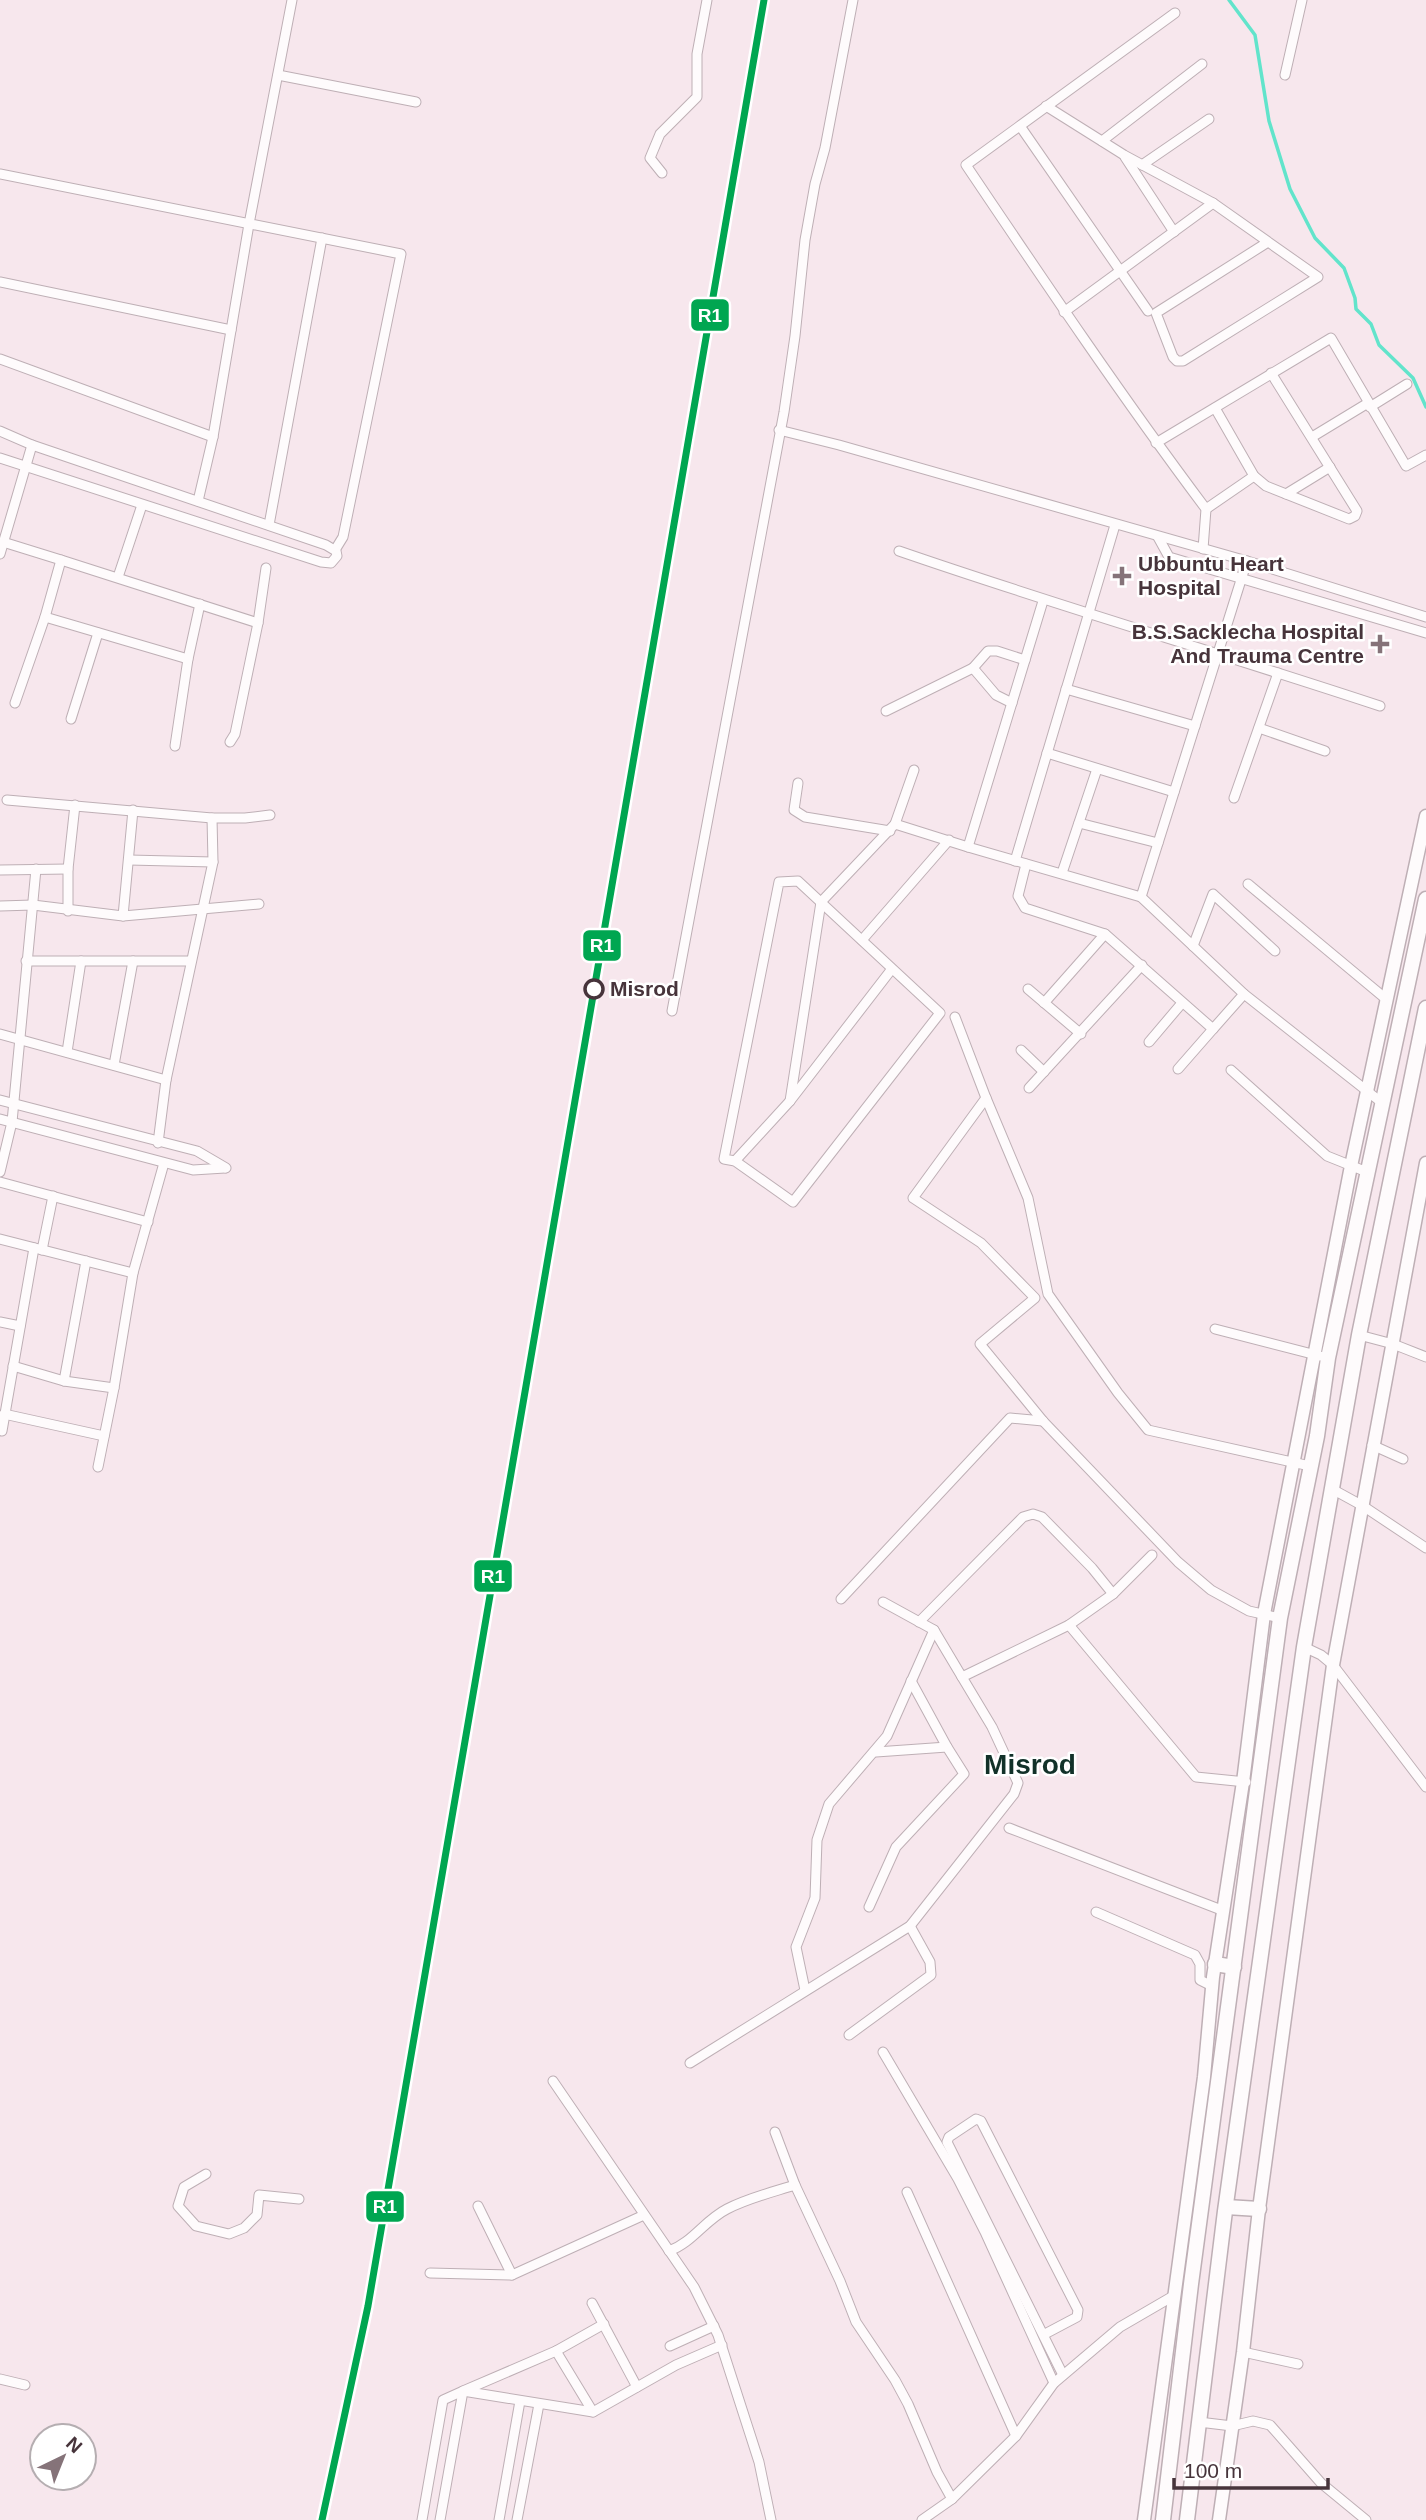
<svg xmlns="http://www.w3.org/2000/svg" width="1426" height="2520" font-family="Helvetica,sans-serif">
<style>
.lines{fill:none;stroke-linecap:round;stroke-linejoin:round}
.stream{stroke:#62e4cb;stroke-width:3.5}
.street-casing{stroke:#beafb5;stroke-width:11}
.secondary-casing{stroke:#beafb5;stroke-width:15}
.primary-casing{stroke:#beafb5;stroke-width:17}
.street{stroke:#fefbfc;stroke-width:9}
.secondary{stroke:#fefbfc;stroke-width:12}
.primary{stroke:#fefbfc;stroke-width:14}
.rail-casing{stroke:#c6c2c3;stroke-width:6}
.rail{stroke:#fff;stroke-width:3.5;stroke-dasharray:10;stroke-linecap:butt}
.rail-1-casing{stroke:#fff;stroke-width:12}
.rail-1{stroke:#00a651;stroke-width:7}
.poi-dot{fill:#857379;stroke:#fff;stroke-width:2.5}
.stop-dot{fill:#fff;stroke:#47343b;stroke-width:3.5}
.labels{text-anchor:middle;stroke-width:5;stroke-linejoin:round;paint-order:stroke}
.poi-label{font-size:21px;font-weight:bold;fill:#47343b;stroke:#fff;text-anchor:start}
.stop-label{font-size:21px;font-weight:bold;fill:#47343b;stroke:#fff;text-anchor:start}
.district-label{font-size:28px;font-weight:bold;fill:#123129;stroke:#fff}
.line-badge{stroke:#fff;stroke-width:2.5}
.badge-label{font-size:19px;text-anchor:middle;font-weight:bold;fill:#fff}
</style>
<rect width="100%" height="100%" fill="#f7e7ed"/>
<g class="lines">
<path class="stream" d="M1229,0L1255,35L1269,121L1290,189L1315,238L1344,268L1355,298L1356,309L1371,324L1379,345L1413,378L1426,407"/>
<defs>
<g id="street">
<path d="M1175,13L966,165C1044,281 1122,397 1206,509L1203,549"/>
<path d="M278,75L416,102"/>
<path d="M1285,75L1302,0"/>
<path d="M1046,106L1124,155L1213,203L1318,277L1183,361H1177L1173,357L1156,313L1268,242"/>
<path d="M1020,126L1148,311"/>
<path d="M1102,141L1202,64"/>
<path d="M1125,157L1174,232"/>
<path d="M1142,165L1209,119"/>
<path d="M662,173L650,158L660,134L697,97V54L707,0"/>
<path d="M0,174L401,254L343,537L335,550"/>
<path d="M0,282L231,330"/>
<path d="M1064,312L1213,203"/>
<path d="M0,359L213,437"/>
<path d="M1370,407L1407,384"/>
<path d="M1215,408L1254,476L1266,486L1349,519L1355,516L1357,511L1271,373"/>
<path d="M779,430L839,445L1247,561L1426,617"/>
<path d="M0,431L32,445L326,545L336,551L337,556L331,563L321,562L0,458"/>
<path d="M1312,437L1368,403"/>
<path d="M1156,443L1331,338L1406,466L1426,455"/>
<path d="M1286,494L1330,467"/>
<path d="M198,501L213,437L249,224L292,0"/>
<path d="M1206,509L1254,476"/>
<path d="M269,525L322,238"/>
<path d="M1158,537L1169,557L1426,633"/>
<path d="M3,542L61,560L45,617L15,703"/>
<path d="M899,551C1058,606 1220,653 1380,706"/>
<path d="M0,554L32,445"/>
<path d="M61,560L258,623"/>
<path d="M118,577L142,505"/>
<path d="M45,617L188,659"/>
<path d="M1066,689L1195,726"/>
<path d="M1012,703L996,695L973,668L988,651H997L1025,660"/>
<path d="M886,711L973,668"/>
<path d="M71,719L98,633"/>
<path d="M1259,728L1325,751"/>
<path d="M230,742L235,734L258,623L266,568"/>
<path d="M175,746L188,659L200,604"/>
<path d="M1047,753L1174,792"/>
<path d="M798,783L794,810L805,817L890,831"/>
<path d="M1234,798L1278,673"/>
<path d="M7,800L212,818H245L270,815"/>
<path d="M1079,823L1158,843"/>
<path d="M895,824L914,770"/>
<path d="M968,847L1043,601"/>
<path d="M129,860L213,862"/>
<path d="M1015,861L1115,525"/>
<path d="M1026,864L1018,896L1025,908L1105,934L1213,1029L1244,994"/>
<path d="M0,870L68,869"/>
<path d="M1062,873L1097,769"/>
<path d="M798,881L940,1013L793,1202L735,1161L724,1159L779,882Z"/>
<path d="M1248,884L1386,999"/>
<path d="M1141,897L1247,561"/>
<path d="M0,906L33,905L123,916L259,904"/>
<path d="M68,911V869L75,805"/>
<path d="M123,916L133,810"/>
<path d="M862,940L949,840"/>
<path d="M1193,946L1213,894L1275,951"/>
<path d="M26,961H191"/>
<path d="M1028,989L1081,1034"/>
<path d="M1044,1003L1105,934"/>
<path d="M672,1011L784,412L795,336L805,240L815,184L825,148L853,0"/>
<path d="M955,1017L986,1098L1028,1198L1048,1294L1118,1393L1148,1430L1310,1466"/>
<path d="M0,1034L166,1080"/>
<path d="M1149,1042L1182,1003"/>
<path d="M1021,1050L1044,1072"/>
<path d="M67,1052L81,961"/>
<path d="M114,1065L133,961"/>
<path d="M1178,1069L1213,1029"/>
<path d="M1231,1070L1327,1156L1367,1172"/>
<path d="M1029,1088L1142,965"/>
<path d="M986,1098L913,1198L981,1243L1035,1298L980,1344L1043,1421L1178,1562L1211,1590L1249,1611L1280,1618"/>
<path d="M0,1100L197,1151L226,1168"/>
<path d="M790,1101L821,902L895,824L968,847L1141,897L1244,994L1381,1102"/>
<path d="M0,1119L193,1170L225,1168"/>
<path d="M158,1143L166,1080L213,862L212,818"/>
<path d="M735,1161L790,1101L891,970"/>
<path d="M0,1172L12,1122L36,869"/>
<path d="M0,1182L148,1222"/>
<path d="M0,1239L133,1273"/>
<path d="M42,1250L53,1196"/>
<path d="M0,1322L20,1326"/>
<path d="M1215,1329L1320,1356"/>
<path d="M1359,1335L1393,1344L1426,1357"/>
<path d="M13,1366L64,1381L114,1388"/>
<path d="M64,1381L86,1261"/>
<path d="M4,1414L104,1436"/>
<path d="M2,1431L34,1248"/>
<path d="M1372,1445L1403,1459"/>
<path d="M98,1467L114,1388L133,1273L164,1163"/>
<path d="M1332,1489L1363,1506L1426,1548"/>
<path d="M841,1599L1010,1418L1043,1421"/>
<path d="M883,1602L934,1630L962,1677"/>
<path d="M919,1622L1023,1517L1033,1514L1042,1517L1092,1568L1113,1594"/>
<path d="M1069,1625L1196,1777L1246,1782"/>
<path d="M1304,1647L1321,1655L1333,1665L1426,1787"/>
<path d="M911,1681L947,1747"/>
<path d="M1009,1828L1224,1911"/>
<path d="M869,1907L896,1847L964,1774L947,1747L876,1752"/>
<path d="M1096,1912L1195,1955L1200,1964V1980L1212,1986"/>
<path d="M805,1990L796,1947L815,1898L817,1840L829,1804L887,1736L934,1630"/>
<path d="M849,2035L931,1975L930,1962L910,1926"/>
<path d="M883,2052L958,2179L985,2232L1054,2383"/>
<path d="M690,2063L910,1926L1014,1794L1018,1783L992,1727L962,1677L1069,1625L1113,1594L1152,1555"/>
<path d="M553,2081L694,2287L718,2335L759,2462L771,2520"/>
<path d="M775,2132L795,2185L840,2281L856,2322L895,2380L908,2404L937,2472L952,2499"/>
<path d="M206,2174L184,2187L178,2206L196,2226L229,2234L244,2228L257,2215L259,2195L299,2199"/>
<path d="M907,2192L1016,2436"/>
<path d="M478,2206L512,2275"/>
<path d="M669,2251C692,2243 705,2220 727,2209C748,2198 773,2192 795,2185"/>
<path d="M430,2273L512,2275L644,2215"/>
<path d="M592,2303L637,2387"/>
<path d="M1043,2335L1077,2317L1078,2310L981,2121L976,2119L949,2137L947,2142L1063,2375"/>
<path d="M670,2346L714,2326"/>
<path d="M556,2351L604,2324"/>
<path d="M1243,2352L1298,2364"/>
<path d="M0,2379L25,2385"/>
<path d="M1199,2422L1232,2426L1253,2421L1270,2425L1321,2483L1366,2520"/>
<path d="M422,2520L443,2400L463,2391L593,2412L676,2365L722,2345"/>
<path d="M440,2520L463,2391L556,2351L593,2412"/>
<path d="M499,2520L520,2401"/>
<path d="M517,2520L539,2404"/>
<path d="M922,2520L952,2499L1016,2436L1054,2383L1120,2327L1175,2295"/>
</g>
<g id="secondary">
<path d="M1144,2520L1204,2077L1213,1977L1243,1782L1264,1614L1351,1166L1426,816"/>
<path d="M1219,2520L1243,2352L1259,2209L1333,1665L1426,1163"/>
</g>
<g id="primary">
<path d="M1215,1964L1234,1967"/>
<path d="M1226,2207L1259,2209"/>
<path d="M1163,2520L1191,2284L1280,1618L1317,1436L1328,1358L1426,899"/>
<path d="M1187,2520L1225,2211L1304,1647L1359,1335L1426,1008"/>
</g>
</defs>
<use href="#street" class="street-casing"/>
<use href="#secondary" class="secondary-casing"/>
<use href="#primary" class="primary-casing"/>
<use href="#street" class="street"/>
<use href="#secondary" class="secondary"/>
<use href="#primary" class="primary"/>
<defs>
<path id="rail" d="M322,2520L368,2306L764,0"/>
</defs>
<use href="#rail" class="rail-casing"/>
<use href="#rail" class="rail"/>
<defs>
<path id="rail-1" d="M322,2520L368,2306L764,0"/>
</defs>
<use href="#rail-1" class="rail-1-casing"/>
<use href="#rail-1" class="rail-1"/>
</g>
<g class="poi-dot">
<path d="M1118.5 565.5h7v7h7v7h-7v7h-7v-7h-7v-7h7z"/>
<path d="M1376.5 633.5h7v7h7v7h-7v7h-7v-7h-7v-7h7z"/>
</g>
<circle class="stop-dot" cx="594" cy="989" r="9"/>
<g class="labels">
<g class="poi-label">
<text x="1138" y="571">Ubbuntu Heart<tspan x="1138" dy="24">Hospital</tspan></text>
<text x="1364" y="639" text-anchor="end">B.S.Sacklecha Hospital<tspan x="1364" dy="24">And Trauma Centre</tspan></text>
</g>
<g class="stop-label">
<text x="610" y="996">Misrod</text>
</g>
<g class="district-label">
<text x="1030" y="1774">Misrod</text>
</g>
</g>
<g class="line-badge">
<rect x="690" y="298" width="40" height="34" rx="7" fill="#00a651"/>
<rect x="582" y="929" width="40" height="33" rx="7" fill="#00a651"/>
<rect x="473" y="1559" width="40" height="34" rx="7" fill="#00a651"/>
<rect x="365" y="2190" width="40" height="33" rx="7" fill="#00a651"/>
</g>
<g class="badge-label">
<text x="710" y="322">R1</text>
<text x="602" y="952">R1</text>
<text x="493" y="1583">R1</text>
<text x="385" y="2213">R1</text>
</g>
<g transform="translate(63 2457) rotate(43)"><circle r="33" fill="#ffffff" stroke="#b5aeb1" stroke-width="2"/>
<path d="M0-5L12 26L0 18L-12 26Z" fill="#857379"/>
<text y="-10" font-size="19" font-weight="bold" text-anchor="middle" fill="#47343b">N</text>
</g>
<path d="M1174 2478v10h154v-10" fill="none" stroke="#47343b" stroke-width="3.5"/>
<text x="1184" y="2478" font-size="21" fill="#47343b" stroke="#ffffff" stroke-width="5" paint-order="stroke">100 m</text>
</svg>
